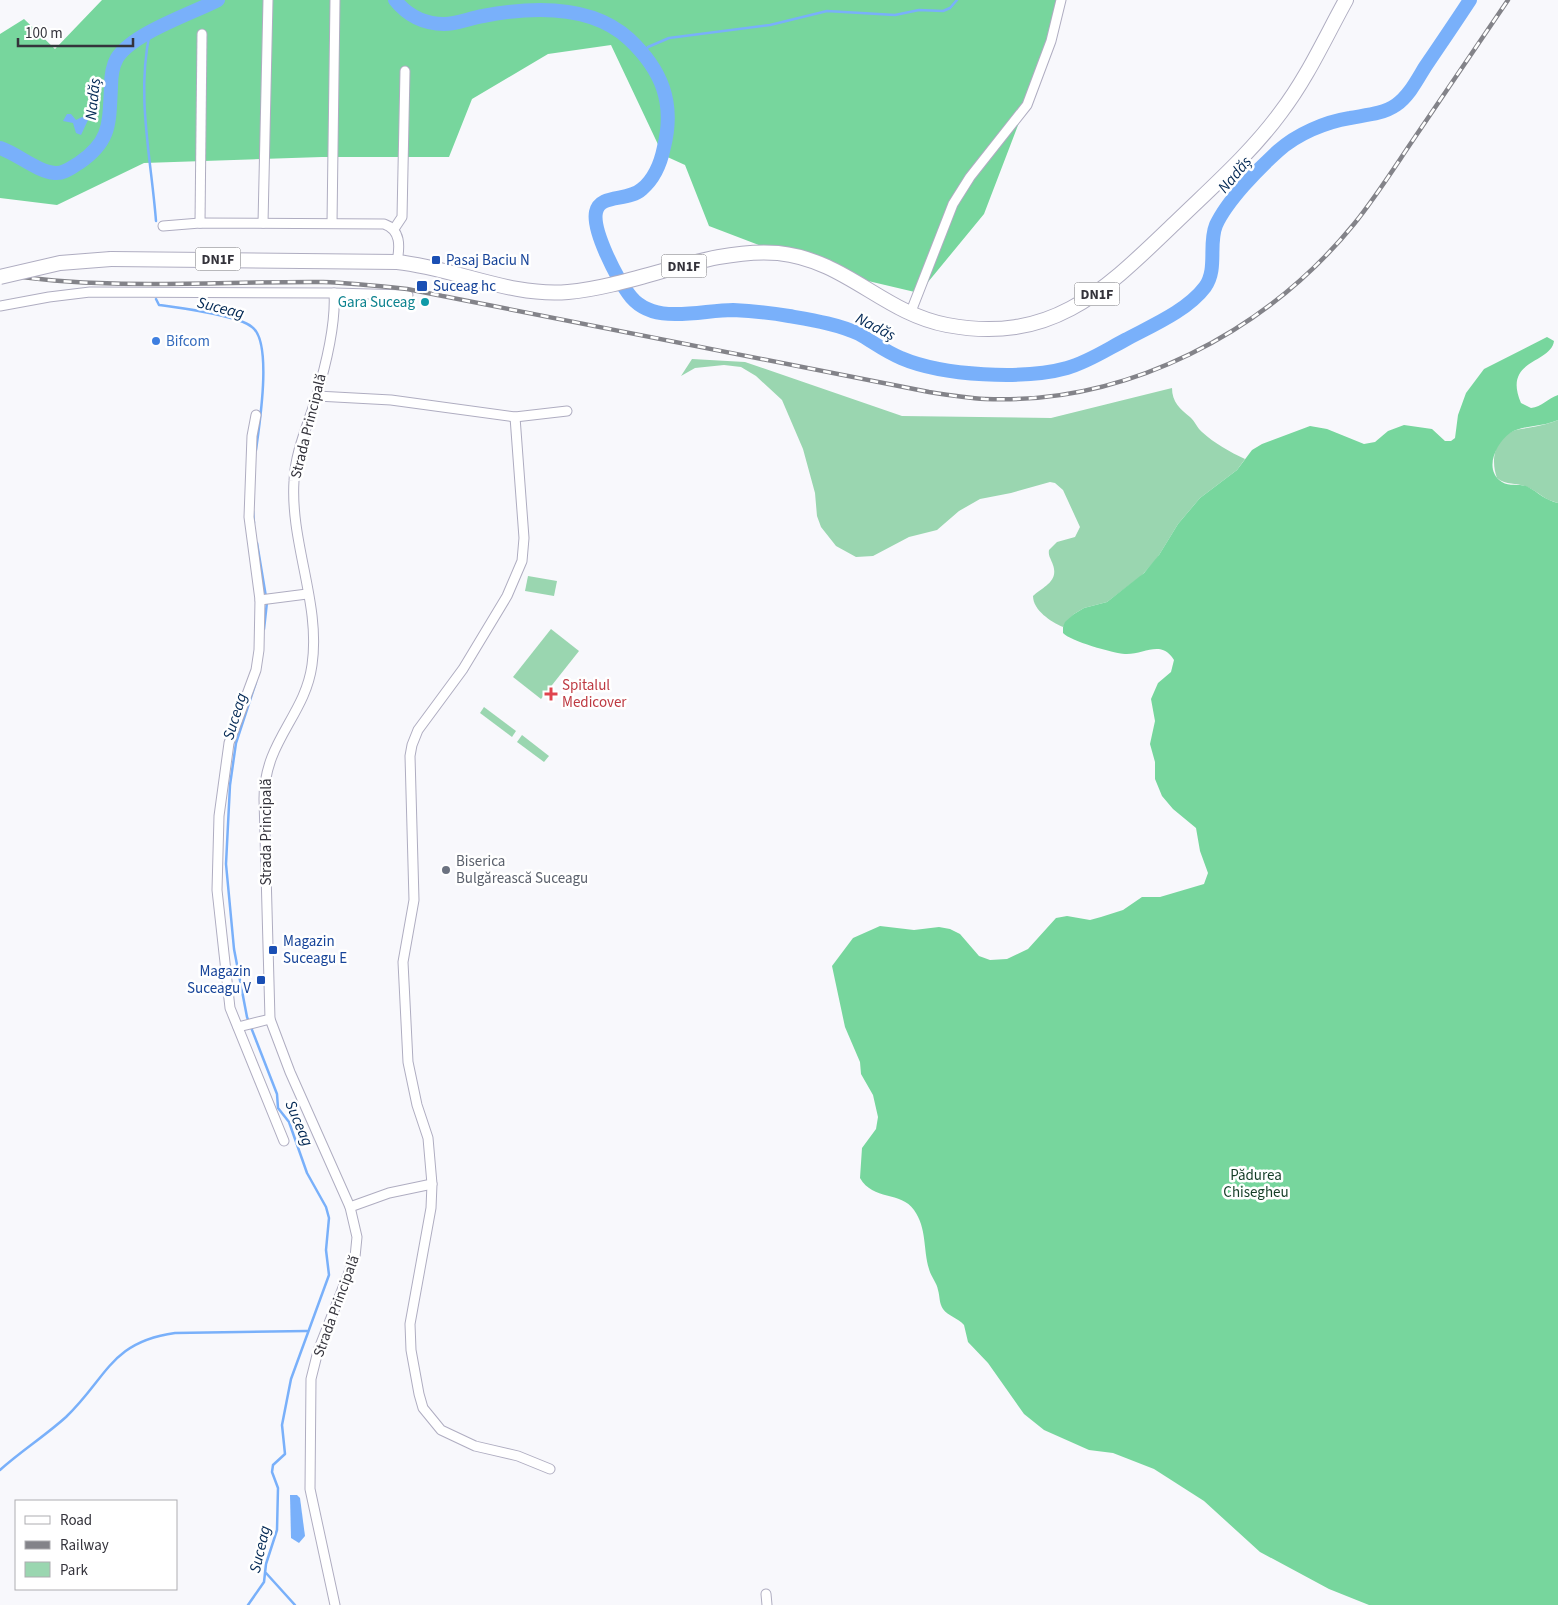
<svg xmlns="http://www.w3.org/2000/svg" width="1558" height="1605" font-family="'Source Sans 3',sans-serif">
<style>
.green{fill:#9ad6b0}
.forest{fill:#77d69d}
.water{fill:#79b0fa}
.lines{fill:none;stroke-linecap:round;stroke-linejoin:round}
.stream{stroke:#79b0fa;stroke-width:2.5}
.river{stroke:#79b0fa;stroke-width:14}
.street-casing{stroke:#afadc1;stroke-width:11}
.primary-casing{stroke:#afadc1;stroke-width:16}
.street{stroke:#fff;stroke-width:9}
.primary{stroke:#fff;stroke-width:14}
.rail-casing{stroke:#838389;stroke-width:4.5}
.rail{stroke:#fff;stroke-width:2.5;stroke-dasharray:8;stroke-linecap:butt}
.primary-bridge-casing{stroke:#afadc1;stroke-width:16;stroke-linecap:butt}
.primary-bridge{stroke:#fff;stroke-width:14}
.transit-dot{fill:#1a4fb4;stroke:#fff;stroke-width:2}
.culture-dot{fill:#0f9aa8;stroke:#fff;stroke-width:2}
.shop-dot{fill:#3f7fe0;stroke:#fff;stroke-width:2}
.health-dot{fill:#e0444e;stroke:#fff;stroke-width:2}
.worship-dot{fill:#6b7280;stroke:#fff;stroke-width:2}
.labels{text-anchor:middle;stroke-width:5;stroke-linejoin:round;paint-order:stroke}
.shield{fill:#fff;stroke:#717076;stroke-width:1}
.shield-label{font-size:14px;font-weight:bold;fill:#34333b}
.transit-label{font-size:15px;fill:#164399;stroke:#fff;text-anchor:start}
.culture-label{font-size:15px;fill:#0d838f;stroke:#fff;text-anchor:end}
.shop-label{font-size:15px;fill:#366cbe;stroke:#fff;text-anchor:start}
.street-label{font-size:15px;fill:#34333b;stroke:#fff}
.health-label{font-size:15px;fill:#be3a42;stroke:#fff;text-anchor:start}
.worship-label{font-size:15px;fill:#5b616d;stroke:#fff;text-anchor:start}
.park-label{font-size:15px;fill:#143d26;stroke:#fff}
.water-label{font-size:16px;font-style:italic;fill:#022854;stroke:#fff}
</style>
<rect width="100%" height="100%" fill="#f8f8fc"/>
<g class="green">
<path d="M692,359L745,362L902,416L1051,418L1172,388C1172,402 1180,409 1190,417C1195,421 1197,428 1202,432C1214,443 1230,452 1245,459L1237,470L1200,498L1178,524L1156,560L1140,577L1107,602L1084,608L1074,614L1063,627C1051,622 1033,610 1033,596C1042,587 1059,582 1053,565C1051,559 1048,556 1049,550L1057,542L1075,537L1080,527L1063,490L1055,483L1050,482L1011,493L980,499L959,511L937,530L909,537L873,556L856,557L836,546L821,527L817,516L815,493L803,449L782,400L756,376L741,367L724,365L695,368L681,376Z"/>
<path d="M1558,420V503C1542,499 1538,491 1527,487C1516,482 1507,486 1497,478C1490,460 1495,436 1516,430C1531,427 1544,426 1558,420Z"/>
<path d="M528,576L557,581L554,596L525,591Z"/>
<path d="M551,629L579,651L541,699L513,677Z"/>
<path d="M484,707L516,731L512,737L480,713Z"/>
<path d="M522,735L549,756L544,762L517,742Z"/>
</g>
<g class="forest">
<path d="M102,0H1066L984,214L919,293L830,272L709,226L685,165L663,155L611,45L548,54L472,99L449,157H322L144,163L57,205L0,198V34L24,19L55,49Z"/>
<path d="M1547,337L1554,341C1551,364 1502,359 1521,403L1531,408C1542,407 1548,398 1558,395V420C1543,427 1522,425 1510,433C1496,443 1483,470 1502,482C1510,487 1520,483 1528,487C1539,493 1545,500 1558,503V1605H1369L1329,1589L1260,1552L1204,1501L1154,1469L1113,1453L1089,1450L1044,1430L1024,1414L988,1363L968,1342L964,1325C958,1318 948,1316 943,1309C939,1303 940,1297 938,1290C937,1283 931,1277 929,1269C923,1249 927,1228 914,1210C901,1191 873,1201 860,1178L862,1148L876,1129L878,1117L873,1095L861,1074L860,1062L845,1027L832,966L853,938L880,926L914,930L939,927L950,929L960,934L979,956L990,960L1007,959L1028,949L1056,918L1067,916L1090,920L1101,917L1123,910L1142,897H1160L1204,884L1208,873L1200,851L1196,828L1173,809L1162,796L1155,779V762L1150,744L1155,721L1151,699L1158,683L1171,672L1174,660C1161,639 1144,655 1125,654C1113,653 1070,641 1063,633V627L1065,622L1074,614L1084,608L1107,602L1144,573L1159,555L1178,524L1200,498L1237,470L1252,450L1262,444L1310,426L1327,429L1364,444L1375,442L1388,431L1404,425L1432,429L1445,441H1451L1455,438L1458,415L1466,393L1484,369Z"/>
</g>
<g class="water">
<path d="M67,114H71L76,120L82,117L89,118L81,135L76,133L73,123L63,121Z"/>
<path d="M290,1495H297L300,1498L305,1536L299,1543L291,1538Z"/>
</g>
<g class="lines">
<g class="stream">
<path d="M150,32C136,95 151,157 156,221"/>
<path d="M642,55L648,47L669,38L770,25L827,11L895,15L919,10L943,11L950,8L957,0"/>
<path d="M156,299L159,305C180,308 237,315 252,327C273,342 259,427 256,450"/>
<path d="M253,511L254,523"/>
<path d="M257,543L266,597"/>
<path d="M264,629L267,602"/>
<path d="M0,1470C21,1451 45,1436 66,1417C107,1378 110,1342 175,1333L307,1331"/>
<path d="M266,1573L295,1605"/>
<path d="M248,1605L264,1582L266,1564L277,1530L278,1488L272,1472L273,1465L285,1454L282,1425L291,1379L329,1275L326,1250L329,1218L326,1207L307,1173L289,1122L278,1108L277,1094L247,1017L234,949L226,864L230,785L236,743L256,682"/>
</g>
<g class="river">
<path d="M395,0C407,15 424,24 444,24C457,24 470,18 483,16C530,7 591,4 629,39C662,70 675,103 664,147C661,162 654,179 642,189C628,202 600,193 596,212C592,231 617,278 628,293C651,327 699,310 733,310C752,311 771,313 789,316C812,320 838,324 859,334C873,342 886,352 901,358C943,376 1024,380 1067,368C1088,362 1106,350 1125,340C1151,326 1187,311 1205,287C1218,269 1208,244 1216,225C1227,201 1258,169 1278,151C1297,134 1325,122 1350,118C1366,115 1383,114 1396,105C1409,96 1417,80 1425,67C1440,45 1455,23 1470,0"/>
<path d="M0,148C18,154 36,171 55,173C64,174 72,167 79,163C111,141 109,124 111,87C111,77 112,67 117,58C133,33 191,14 218,0"/>
</g>
<defs>
<g id="street">
<path d="M200,223L202,34"/>
<path d="M263,223L268,0"/>
<path d="M332,223L335,0"/>
<path d="M163,226L200,223L384,224C401,230 400,246 397,262"/>
<path d="M394,229L402,217L405,71"/>
<path d="M334,293L408,295"/>
<path d="M0,306L49,297L90,292L334,293C336,324 325,368 316,398C308,425 295,452 294,481C290,543 321,604 312,665C305,716 264,741 264,799L270,1019L290,1072L350,1207L357,1237L355,1257L318,1351L311,1379L310,1489L335,1605"/>
<path d="M910,314L953,204L970,177L1027,105L1051,41L1061,0"/>
<path d="M317,396L391,400L515,417L567,411"/>
<path d="M256,415L252,436L249,517L260,600L259,650L256,670L229,743L219,816L217,890L230,1008L284,1141"/>
<path d="M515,417L524,538L522,561L507,596L463,669L418,730L412,745L410,756L414,900L403,962L408,1062L417,1105L428,1138L432,1184L431,1208L410,1324L411,1350L419,1394L423,1408L441,1430L475,1446L518,1456L550,1469"/>
<path d="M260,600L307,594"/>
<path d="M238,1027L270,1019"/>
<path d="M350,1207L389,1193L432,1184"/>
<path d="M766,1594L767,1605"/>
</g>
<path id="primary" d="M111,259L397,262C455,268 510,297 568,292C636,286 711,247 778,253C846,260 883,313 947,325C1053,345 1106,289 1176,222C1212,187 1251,153 1281,112C1307,78 1325,38 1346,0"/>
</defs>
<use href="#street" class="street-casing"/>
<use href="#primary" class="primary-casing"/>
<use href="#street" class="street"/>
<use href="#primary" class="primary"/>
<defs>
<path id="rail" d="M0,274C106,291 216,281 323,282C351,283 379,286 407,289L929,392C948,395 967,398 985,399C1127,405 1266,332 1354,224C1375,198 1394,168 1413,140C1444,94 1476,47 1508,0"/>
</defs>
<use href="#rail" class="rail-casing"/>
<use href="#rail" class="rail"/>
<defs>
<path id="primary-bridge" d="M0,277L60,263L111,259"/>
</defs>
<use href="#primary-bridge" class="primary-bridge-casing"/>
<use href="#primary-bridge" class="primary-bridge"/>
</g>
<g class="transit-dot">
<rect x="431" y="255" width="10" height="10" rx="2.5"/>
<rect x="416" y="280" width="12" height="12" rx="2.5"/>
<rect x="268" y="945" width="10" height="10" rx="2.5"/>
<rect x="256" y="975" width="10" height="10" rx="2.5"/>
</g>
<circle class="culture-dot" cx="425" cy="302" r="5"/>
<circle class="shop-dot" cx="156" cy="341" r="5"/>
<path class="health-dot" d="M548.5 686.5h5v5h5v5h-5v5h-5v-5h-5v-5h5z"/>
<circle class="worship-dot" cx="446" cy="870" r="5"/>
<g class="labels">
<g class="shield">
<rect x="195.5" y="247.5" width="45" height="23" rx="4"/>
<rect x="661.5" y="254.5" width="45" height="23" rx="4"/>
<rect x="1074.5" y="282.5" width="45" height="23" rx="4"/>
</g>
<g class="shield-label">
<text x="218" y="264">DN1F</text>
<text x="684" y="271">DN1F</text>
<text x="1097" y="299">DN1F</text>
</g>
<g class="transit-label">
<text x="446" y="265">Pasaj Baciu N</text>
<text x="433" y="291">Suceag hc</text>
<text x="283" y="946">Magazin<tspan x="283" dy="17">Suceagu E</tspan></text>
<text x="251" y="976" text-anchor="end">Magazin<tspan x="251" dy="17">Suceagu V</tspan></text>
</g>
<g class="culture-label">
<text x="415" y="307">Gara Suceag</text>
</g>
<g class="shop-label">
<text x="166" y="346">Bifcom</text>
</g>
<g class="street-label">
<text transform="translate(308 426) rotate(-76)" y="5">Strada Principală</text>
<text transform="translate(266 832) rotate(-90)" y="5">Strada Principală</text>
<text transform="translate(336 1306) rotate(-70)" y="5">Strada Principală</text>
</g>
<g class="health-label">
<text x="562" y="690">Spitalul<tspan x="562" dy="17">Medicover</tspan></text>
</g>
<g class="worship-label">
<text x="456" y="866">Biserica<tspan x="456" dy="17">Bulgărească Suceagu</tspan></text>
</g>
<g class="park-label">
<text x="1256" y="1180">Pădurea<tspan x="1256" dy="17">Chisegheu</tspan></text>
</g>
<g class="water-label">
<text transform="translate(92 99) rotate(-84)" y="6">Nadăș</text>
<text transform="translate(1234 174) rotate(-50)" y="6">Nadăș</text>
<text transform="translate(221 307) rotate(14)" y="6">Suceag</text>
<text transform="translate(876 326) rotate(27)" y="6">Nadăș</text>
<text transform="translate(234 716) rotate(-73)" y="6">Suceag</text>
<text transform="translate(300 1123) rotate(67)" y="6">Suceag</text>
<text transform="translate(259 1549) rotate(-77)" y="6">Suceag</text>
</g>
</g>
<rect x="15" y="1500" width="162" height="90" fill="#ffffff" stroke="#aeadb1"/>
<rect x="25" y="1516" width="25" height="8" fill="#ffffff" stroke="#aeadb1"/>
<text x="60" y="1525" font-size="15" fill="#34333b">Road</text>
<rect x="25" y="1541" width="25" height="8" fill="#838389" stroke="#aeadb1"/>
<text x="60" y="1550" font-size="15" fill="#34333b">Railway</text>
<rect x="25" y="1562" width="25" height="15" fill="#9ad6b0" stroke="#aeadb1"/>
<text x="60" y="1575" font-size="15" fill="#34333b">Park</text>
<path d="M18 38v8h115v-8" fill="none" stroke="#34333b" stroke-width="2.5"/>
<text x="25" y="38" font-size="15" fill="#34333b" stroke="#ffffff" stroke-width="4" paint-order="stroke">100 m</text>
</svg>
